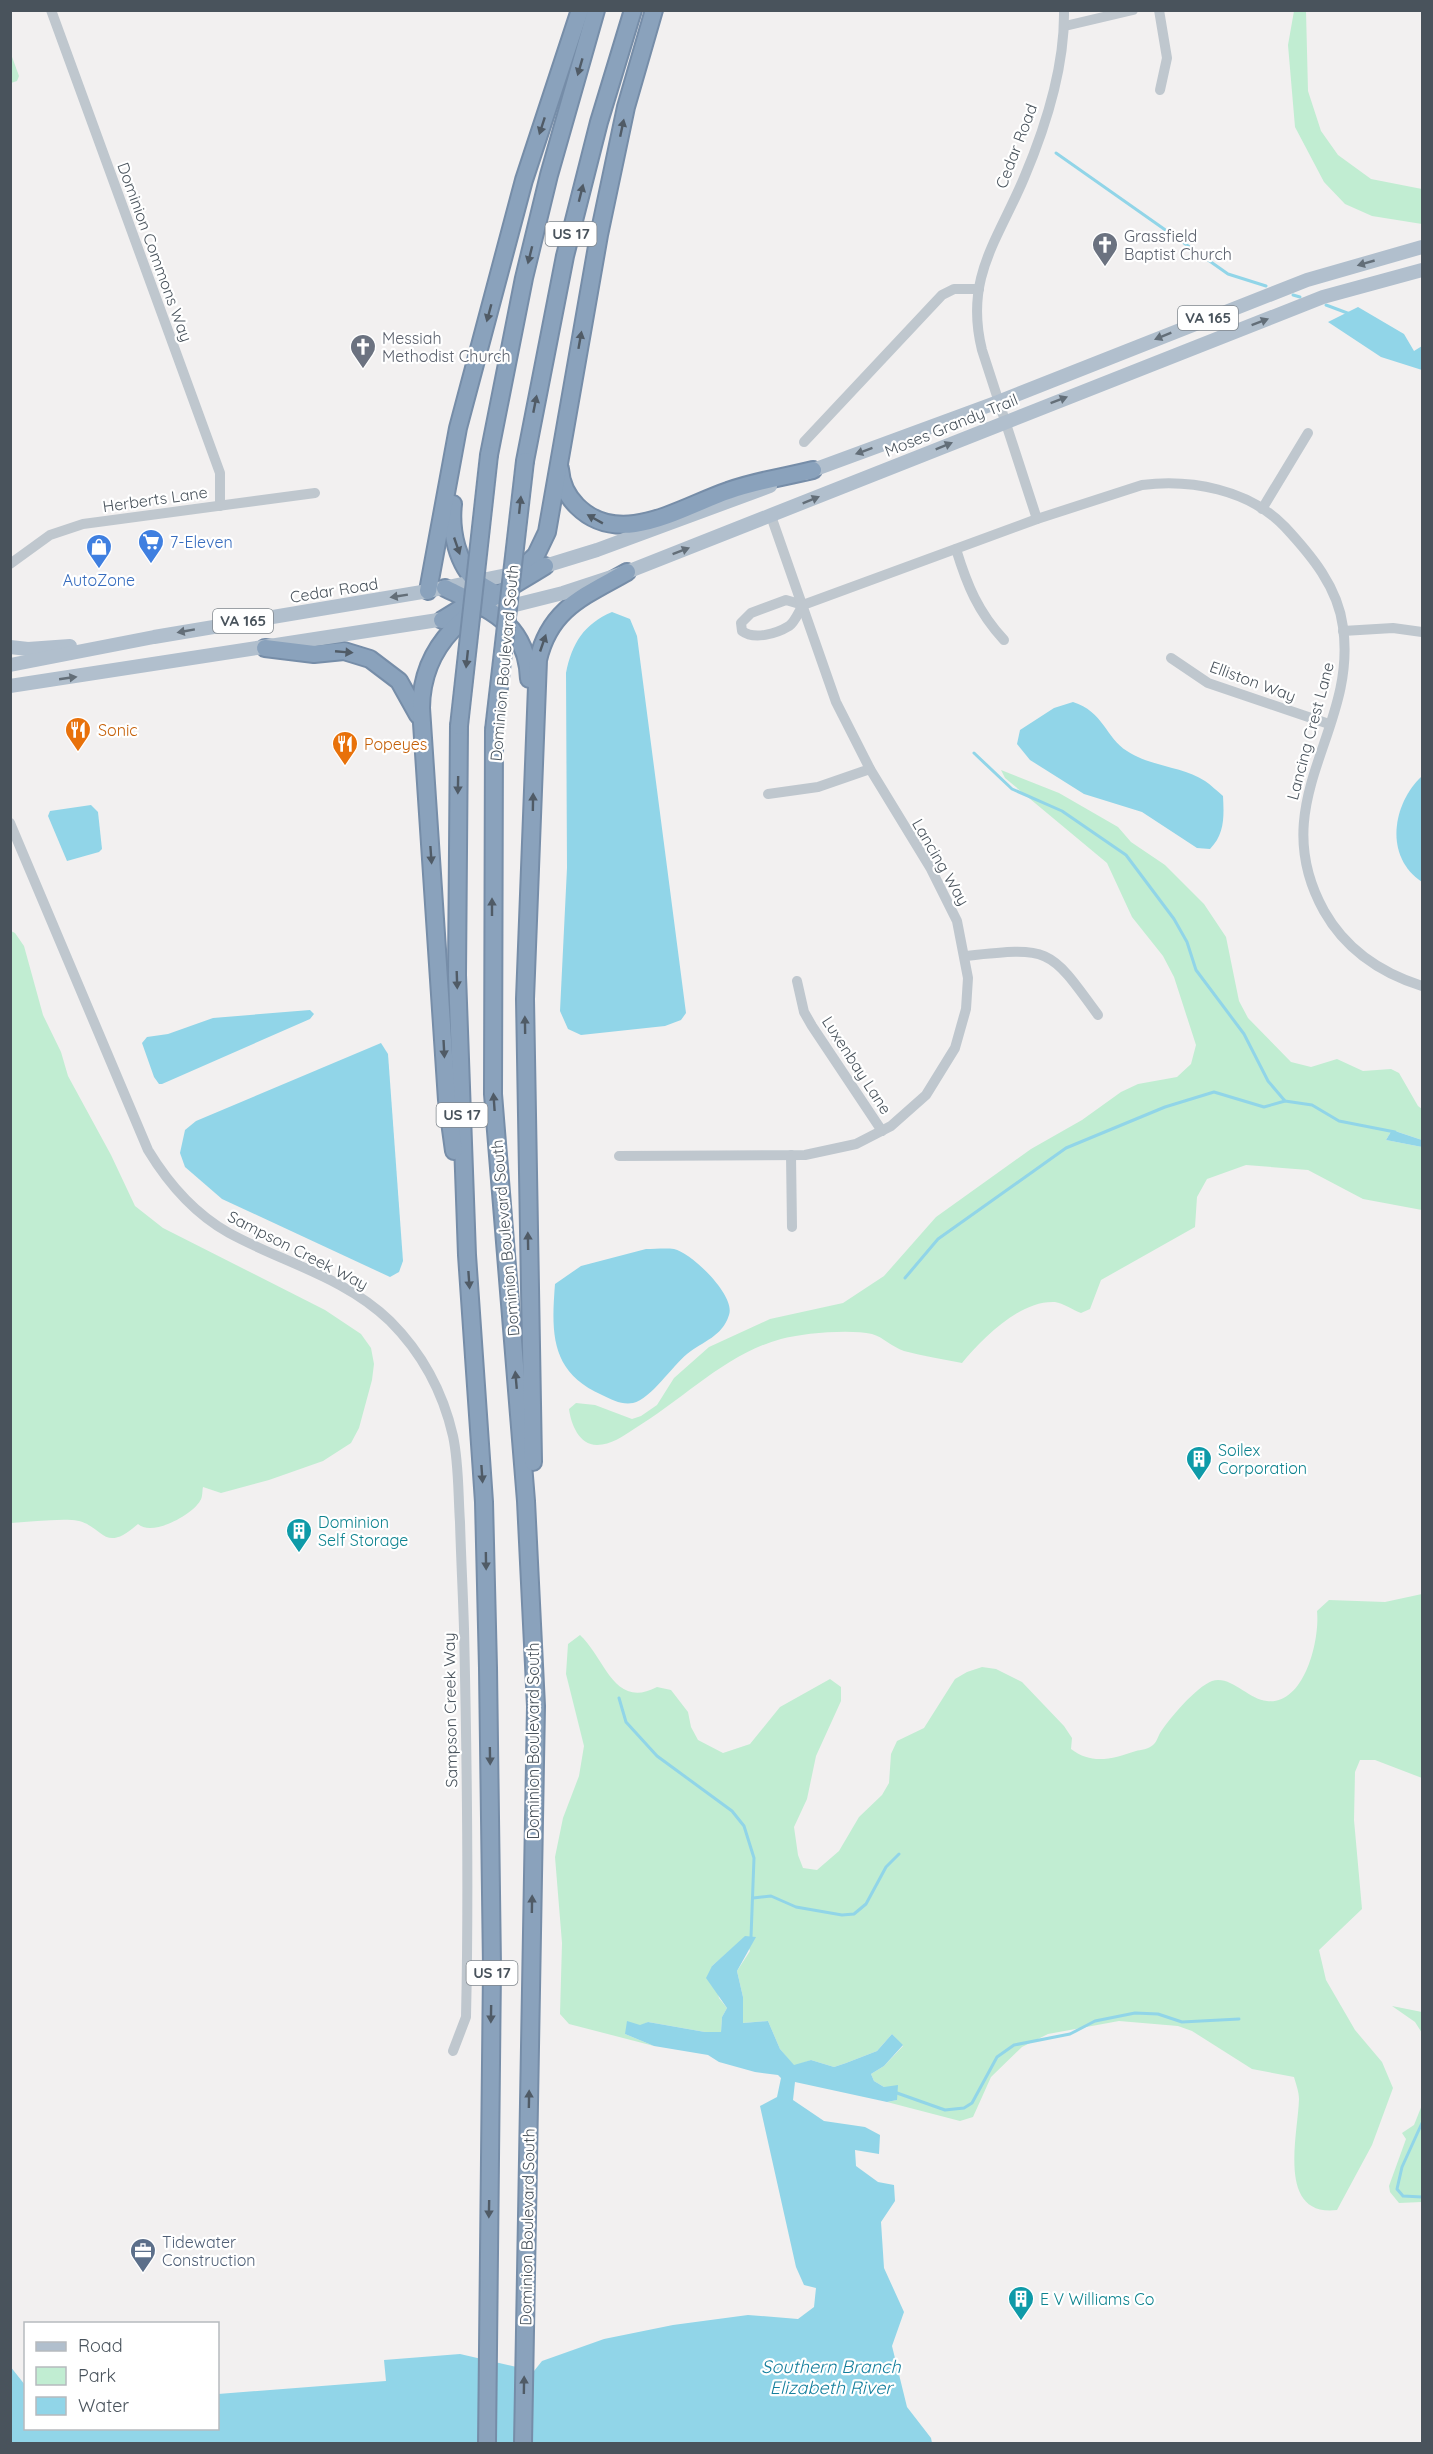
<svg xmlns="http://www.w3.org/2000/svg" width="1433" height="2454" font-family="Quicksand,sans-serif">
<style>
.green{fill:#c1edd2}
.water{fill:#91d5e8}
.lines{fill:none;stroke-linecap:round;stroke-linejoin:round}
.stream{stroke:#91d5e8;stroke-width:3}
.highway-casing{stroke:#768da8;stroke-width:20}
.minor{stroke:#bfc7ce;stroke-width:10}
.major{stroke:#b1bfcd;stroke-width:14}
.highway{stroke:#8aa2bc;stroke-width:16}
.highway-bridge-casing{stroke:#768da8;stroke-width:20;stroke-linecap:butt}
.highway-bridge{stroke:#8aa2bc;stroke-width:16}
.oneway{fill:#505b66}
.oneway2{fill:#636e78}
.labels{text-anchor:middle;stroke-width:4.5;stroke-linejoin:round;paint-order:stroke}
.shield{fill:#fff;stroke:#80878d;stroke-width:1.5}
.shield-label{font-size:15px;font-weight:bold;fill:#49535c}
.street-label{font-size:16px;fill:#49535c;stroke:#fff}
.worship-label{font-size:16px;fill:#5b616d;stroke:#fff;text-anchor:start}
.shop-label{font-size:16px;fill:#366cbe;stroke:#fff;text-anchor:start}
.food-label{font-size:16px;fill:#c56008;stroke:#fff;text-anchor:start}
.culture-label{font-size:16px;fill:#0d838f;stroke:#fff;text-anchor:start}
.service-label{font-size:16px;fill:#4e5e75;stroke:#fff;text-anchor:start}
.water-label{font-size:18px;font-style:italic;fill:#147f9d;stroke:#fff}
</style>
<rect width="100%" height="100%" fill="#f2f0f0"/>
<g class="green">
<path d="M1294,11H1306L1308,91L1321,131L1338,155L1371,179L1422,189V224L1372,216L1345,204L1324,182L1295,127L1288,45Z"/>
<path d="M11,54L19,76L17,81L11,83Z"/>
<path d="M1001,770L1059,793L1118,827L1131,842L1165,865L1204,904L1226,937L1239,1001L1248,1018L1291,1062L1311,1067L1337,1059L1363,1071L1391,1069L1399,1073L1418,1106L1422,1109V1140L1392,1130L1386,1140L1422,1147V1210L1363,1199L1308,1170L1246,1165L1207,1179L1197,1197L1195,1227L1101,1280L1090,1309L1081,1313C1073,1310 1063,1303 1055,1302C1020,1300 982,1339 962,1363C943,1359 923,1356 904,1351C892,1347 883,1337 872,1334C850,1329 803,1333 781,1339C725,1354 683,1400 634,1429C623,1436 611,1445 597,1445C579,1445 571,1424 569,1409L576,1403L595,1405L632,1419L641,1416L657,1405L674,1378L709,1347L770,1319L843,1303L884,1276L936,1217L1031,1149L1082,1120L1121,1092L1138,1084L1177,1077L1191,1064L1196,1045L1174,977L1163,956L1132,917L1107,863L1005,778Z"/>
<path d="M11,931L15,933L24,946L43,1015L61,1052L68,1076L111,1155L135,1206L163,1228L325,1310L361,1334L371,1348L374,1364L372,1380L359,1428L351,1443L323,1461L269,1480L221,1493L203,1487C202,1491 203,1497 200,1501C192,1515 152,1537 138,1524C101,1557 104,1522 72,1520C52,1519 31,1522 11,1523Z"/>
<path d="M1422,1594V1778L1375,1760H1360L1355,1772L1354,1820L1362,1909L1319,1950L1326,1980L1355,2030L1382,2062L1393,2088L1372,2145L1337,2210C1276,2217 1298,2135 1299,2099C1299,2092 1296,2084 1294,2077L1252,2069L1192,2031L1178,2026L1119,2021L1048,2034L1022,2047L991,2077L973,2117L960,2121L887,2102L897,2100L884,2087L874,2081L871,2074L884,2066L903,2046L892,2034L877,2051L846,2063L834,2067L811,2060L794,2066L780,2049L768,2021L743,2023V1997L737,1971L750,1951L745,1937L712,1966L719,1998L727,2008L722,2017L721,2032H705L648,2022L625,2034L654,2046L569,2024L560,2014L562,1943L555,1857L563,1818L579,1776L584,1746L566,1674L568,1644L580,1635C605,1658 614,1710 657,1687L671,1690L688,1712L691,1727L698,1740L723,1753L750,1744L780,1707L830,1679L841,1687V1701L816,1756L807,1799L794,1827L798,1855L803,1868L817,1870L839,1851L859,1817L882,1795L889,1783L891,1754L897,1741L924,1728L955,1679L967,1672L982,1667L996,1669L1022,1682L1064,1726L1072,1738L1071,1749C1092,1765 1112,1759 1136,1751C1140,1750 1149,1749 1153,1745C1156,1743 1158,1737 1160,1733C1169,1719 1196,1687 1212,1681C1231,1675 1249,1700 1267,1701C1305,1705 1320,1639 1317,1611L1329,1600L1385,1602Z"/>
<path d="M1392,2006L1422,2012V2033L1415,2022Z"/>
<path d="M1422,2105V2202L1399,2203L1390,2192L1389,2186L1406,2139L1402,2133L1414,2125Z"/>
</g>
<g class="water">
<path d="M1358,307L1404,334L1414,351L1422,346V370L1381,357L1328,322Z"/>
<path d="M612,612L630,619L637,636L686,1013L681,1020L665,1026L581,1035L568,1029L560,1011L567,868L566,673C572,643 584,624 612,612Z"/>
<path d="M1073,702C1103,711 1106,738 1127,751C1151,767 1182,766 1205,781C1211,785 1217,791 1223,796C1224,816 1225,834 1210,849L1197,848L1142,812L1084,794L1030,760L1017,744L1020,730L1054,708Z"/>
<path d="M1422,776V882C1384,857 1392,804 1422,776Z"/>
<path d="M91,805L98,812L102,849L99,852L67,861L48,816L50,811Z"/>
<path d="M310,1010L314,1014L310,1019L162,1084H159L154,1077L142,1043L147,1037L168,1034L213,1018Z"/>
<path d="M381,1043L388,1054L403,1261L399,1272L390,1277L222,1199L185,1167L180,1153L185,1130L196,1121Z"/>
<path d="M1392,1130L1422,1140V1147L1386,1140Z"/>
<path d="M646,1249C655,1249 666,1248 674,1249C692,1253 736,1296 729,1315C722,1337 703,1341 687,1354C672,1366 651,1399 633,1403C622,1405 612,1400 602,1395C551,1372 551,1335 555,1284L581,1266Z"/>
<path d="M745,1936L756,1937L737,1971L743,1997V2023L768,2021L780,2049L794,2065L811,2060L834,2067L846,2063L877,2051L892,2034L903,2045L884,2066L871,2074L874,2081L884,2087L898,2085L897,2100L887,2102L795,2082L793,2100L824,2121L865,2127L880,2135L879,2154L855,2150L856,2166L878,2182L894,2185L895,2201L881,2222L884,2268L904,2312L892,2346L907,2407L931,2438L932,2443H11L10,2366L25,2385L26,2428H218V2394L386,2381L384,2360L460,2354L534,2371L542,2361L604,2339L673,2325L748,2315L798,2319L814,2307L816,2288L804,2285L796,2267L760,2106L777,2097L781,2078L778,2075L755,2072L719,2062L708,2055L654,2046L625,2034L627,2021L640,2025L648,2022L705,2032H721L722,2017L727,2008L706,1978L712,1966Z"/>
</g>
<g class="lines">
<g class="stream">
<path d="M1056,153L1228,274L1266,286"/>
<path d="M1293,295L1300,297"/>
<path d="M1326,305L1350,314"/>
<path d="M974,753L1012,789L1062,811L1126,855L1174,919L1187,942L1196,970L1244,1034L1268,1081L1285,1101L1312,1105L1339,1121L1395,1132"/>
<path d="M905,1278L938,1239L1066,1148L1165,1107L1214,1092L1264,1107L1285,1101"/>
<path d="M619,1698L626,1722L657,1756L732,1811L744,1826L754,1858L751,1937"/>
<path d="M753,1898L771,1896L796,1907L842,1915L854,1914L866,1904L886,1867L899,1854"/>
<path d="M897,2093L945,2110L964,2108L972,2103L997,2057L1014,2045L1070,2034L1095,2021L1135,2013L1158,2014L1182,2022L1239,2019"/>
<path d="M1422,2123L1402,2167L1397,2189L1403,2196L1422,2197"/>
</g>
<defs>
<g id="highway">
<path d="M489,455L524,278L549,175L596,10"/>
<path d="M525,461L565,256L599,122L633,10"/>
<path d="M560,469C561,483 567,496 577,506C620,549 681,507 728,491C755,481 785,477 813,470"/>
<path d="M453,504C450,530 457,565 478,583C487,589 497,594 507,600"/>
<path d="M513,577L536,555L547,532L599,235L626,107L654,10"/>
<path d="M445,588C490,610 527,623 529,679"/>
<path d="M428,591L458,428L524,180L580,10"/>
<path d="M442,620L468,604"/>
<path d="M265,648L314,654L344,651L370,659L399,681L418,715"/>
<path d="M459,726L457,975L467,1255L484,1502L488,1668L492,1968L487,2444"/>
<path d="M494,730L493,1094L526,1501L536,1706L523,2444"/>
<path d="M454,1151L447,1100L421,708C422,629 486,603 545,566"/>
<path d="M533,1462L525,999L538,660C550,608 585,596 627,572"/>
</g>
</defs>
<use href="#highway" class="highway-casing"/>
<g class="minor">
<path d="M51,10L220,473V506"/>
<path d="M1159,10L1167,58L1160,90"/>
<path d="M1065,26L1133,10"/>
<path d="M804,442L942,295L954,289H979"/>
<path d="M1262,509L1308,433"/>
<path d="M1037,519L982,350C964,278 998,240 1024,178C1046,126 1065,67 1064,10"/>
<path d="M956,549C967,585 978,612 1004,640"/>
<path d="M10,564L50,535L83,524L315,493"/>
<path d="M786,600L803,605C799,611 795,622 789,626C776,634 754,640 742,631L741,623L751,613Z"/>
<path d="M803,605L1037,519L1142,485C1190,479 1249,489 1285,527C1311,555 1338,587 1343,627C1358,731 1263,801 1324,911C1346,950 1381,973 1422,986"/>
<path d="M1343,631L1393,628L1422,632"/>
<path d="M1171,658L1208,683L1329,724"/>
<path d="M768,794L818,787L870,769"/>
<path d="M10,823L148,1150C168,1183 195,1214 229,1233C282,1262 345,1277 390,1321C421,1352 443,1392 453,1436C459,1464 458,1494 460,1522C461,1558 463,1594 464,1629C467,1759 469,1888 466,2017L453,2051"/>
<path d="M966,956C1050,947 1049,947 1098,1015"/>
<path d="M797,981L804,1012L812,1026L882,1131"/>
<path d="M791,1155L792,1227"/>
<path d="M619,1156L805,1155L856,1144L891,1126L926,1095L955,1048L966,1009L968,978L957,921L931,869L870,769L836,702L771,516"/>
</g>
<g class="major">
<path d="M805,473L998,402L1307,280L1422,247"/>
<path d="M499,609L563,593L627,572L1323,297L1422,270"/>
<path d="M10,647L28,649L70,646"/>
<path d="M10,665L154,637L428,591L532,570L597,550L770,486"/>
<path d="M10,686L451,618"/>
</g>
<use href="#highway" class="highway"/>
<defs>
<g id="highway-bridge">
<path d="M459,726L489,455"/>
<path d="M494,730L525,461"/>
</g>
</defs>
<use href="#highway-bridge" class="highway-bridge-casing"/>
<use href="#highway-bridge" class="highway-bridge"/>
</g>
<defs><path id="oneway-solid" d="M-6-.8H1V-3.2L6.5 0L1 3.2V.8H-6Z" transform="scale(1.5)"/></defs>
<g class="oneway">
<use href="#oneway-solid" transform="translate(580 67) rotate(106)"/>
<use href="#oneway-solid" transform="translate(542 126) rotate(108)"/>
<use href="#oneway-solid" transform="translate(622 128) rotate(-78)"/>
<use href="#oneway-solid" transform="translate(581 193) rotate(-76)"/>
<use href="#oneway-solid" transform="translate(530 255) rotate(104)"/>
<use href="#oneway-solid" transform="translate(489 313) rotate(105)"/>
<use href="#oneway-solid" transform="translate(580 340) rotate(-80)"/>
<use href="#oneway-solid" transform="translate(535 404) rotate(-79)"/>
<use href="#oneway-solid" transform="translate(520 505) rotate(-84)"/>
<use href="#oneway-solid" transform="translate(595 519) rotate(-151)"/>
<use href="#oneway-solid" transform="translate(457 546) rotate(71)"/>
<use href="#oneway-solid" transform="translate(543 643) rotate(-71)"/>
<use href="#oneway-solid" transform="translate(344 652) rotate(5)"/>
<use href="#oneway-solid" transform="translate(467 659) rotate(96)"/>
<use href="#oneway-solid" transform="translate(458 785) rotate(91)"/>
<use href="#oneway-solid" transform="translate(533 802) rotate(-89)"/>
<use href="#oneway-solid" transform="translate(431 855) rotate(86)"/>
<use href="#oneway-solid" transform="translate(492 907) rotate(-90)"/>
<use href="#oneway-solid" transform="translate(457 980) rotate(88)"/>
<use href="#oneway-solid" transform="translate(525 1025) rotate(-91)"/>
<use href="#oneway-solid" transform="translate(444 1049) rotate(87)"/>
<use href="#oneway-solid" transform="translate(494 1102) rotate(-94)"/>
<use href="#oneway-solid" transform="translate(528 1241) rotate(-91)"/>
<use href="#oneway-solid" transform="translate(469 1280) rotate(86)"/>
<use href="#oneway-solid" transform="translate(516 1380) rotate(-95)"/>
<use href="#oneway-solid" transform="translate(482 1474) rotate(86)"/>
<use href="#oneway-solid" transform="translate(486 1561) rotate(89)"/>
<use href="#oneway-solid" transform="translate(490 1756) rotate(89)"/>
<use href="#oneway-solid" transform="translate(532 1904) rotate(-89)"/>
<use href="#oneway-solid" transform="translate(491 2014) rotate(91)"/>
<use href="#oneway-solid" transform="translate(529 2099) rotate(-89)"/>
<use href="#oneway-solid" transform="translate(489 2209) rotate(91)"/>
<use href="#oneway-solid" transform="translate(524 2385) rotate(-89)"/>
</g>
<g class="oneway2">
<use href="#oneway-solid" transform="translate(1366 263) rotate(164)"/>
<use href="#oneway-solid" transform="translate(1260 322) rotate(-21)"/>
<use href="#oneway-solid" transform="translate(1163 336) rotate(158)"/>
<use href="#oneway-solid" transform="translate(1059 400) rotate(-21)"/>
<use href="#oneway-solid" transform="translate(944 446) rotate(-22)"/>
<use href="#oneway-solid" transform="translate(864 451) rotate(160)"/>
<use href="#oneway-solid" transform="translate(811 500) rotate(-22)"/>
<use href="#oneway-solid" transform="translate(681 551) rotate(-21)"/>
<use href="#oneway-solid" transform="translate(399 596) rotate(171)"/>
<use href="#oneway-solid" transform="translate(186 631) rotate(170)"/>
<use href="#oneway-solid" transform="translate(68 678) rotate(-8)"/>
</g>
<defs>
<symbol id="church-pin" viewBox="-11 -11 22 30"><path d="M0 17L-7.5 6A9.5 9.5 0 1 1 7.5 6Z" fill="#6b7280" stroke="#fff"/><path d="M-1.2-6h2.4v3.5h3.3v2.4h-3.3V6h-2.4V-.1h-3.3v-2.4h3.3Z" fill="#fff"/></symbol>
<symbol id="supermarket-pin" viewBox="-11 -11 22 30"><path d="M0 17L-7.5 6A9.5 9.5 0 1 1 7.5 6Z" fill="#3f7fe0" stroke="#fff"/><path d="M-6-5.5h2.5l.6 2H6L4.5 2H-2.5L-4.4-4H-6ZM-1.5 3.2a1.3 1.3 0 1 0 .1 0ZM3 3.2a1.3 1.3 0 1 0 .1 0Z" fill="#fff"/></symbol>
<symbol id="shop-pin" viewBox="-11 -11 22 30"><path d="M0 17L-7.5 6A9.5 9.5 0 1 1 7.5 6Z" fill="#3f7fe0" stroke="#fff"/><path d="M-5-2.5h2.3a2.7 3.5 0 0 1 5.4 0H5L5.5 6h-11ZM-1.5-2.5h3a1.5 2.3 0 0 0-3 0Z" fill="#fff"/></symbol>
<symbol id="restaurant-pin" viewBox="-11 -11 22 30"><path d="M0 17L-7.5 6A9.5 9.5 0 1 1 7.5 6Z" fill="#e8710a" stroke="#fff"/><path d="M-5-6h1v4h1v-4h1v4h1v-4h1v5L-1.5 .5V6h-2V.5L-5-1ZM5-6V6H3V1.5H1.5Q1.5-4 5-6Z" fill="#fff"/></symbol>
<symbol id="building-pin" viewBox="-11 -11 22 30"><path d="M0 17L-7.5 6A9.5 9.5 0 1 1 7.5 6Z" fill="#0f9aa8" stroke="#fff"/><path d="M-4-6H4V6H1V3H-1V6H-4ZM-2.5-4.3h1.7v1.8h-1.7ZM.8-4.3h1.7v1.8H.8ZM-2.5-1h1.7V.8h-1.7ZM.8-1h1.7V.8H.8Z" fill="#fff"/></symbol>
<symbol id="office-pin" viewBox="-11 -11 22 30"><path d="M0 17L-7.5 6A9.5 9.5 0 1 1 7.5 6Z" fill="#5c6f8a" stroke="#fff"/><path d="M-6-3h4V-5.5h4V-3h4V5H-6ZM-1-4.5V-3h2v-1.5ZM-6 0V1H6V0Z" fill="#fff"/></symbol>
</defs>
<g fill-rule="evenodd">
<use href="#church-pin" x="1090" y="230" width="30" height="40"/>
<use href="#church-pin" x="348" y="332" width="30" height="40"/>
<use href="#supermarket-pin" x="136" y="527" width="30" height="40"/>
<use href="#shop-pin" x="84" y="532" width="30" height="40"/>
<use href="#restaurant-pin" x="63" y="715" width="30" height="40"/>
<use href="#restaurant-pin" x="330" y="729" width="30" height="40"/>
<use href="#building-pin" x="1184" y="1444" width="30" height="40"/>
<use href="#building-pin" x="284" y="1516" width="30" height="40"/>
<use href="#office-pin" x="128" y="2236" width="30" height="40"/>
<use href="#building-pin" x="1006" y="2284" width="30" height="40"/>
</g>
<g class="labels">
<g class="shield">
<rect x="545.5" y="222" width="51" height="24" rx="4.5"/>
<rect x="1178" y="306" width="60" height="24" rx="4.5"/>
<rect x="213" y="609" width="60" height="24" rx="4.5"/>
<rect x="436.5" y="1103" width="51" height="24" rx="4.5"/>
<rect x="466.5" y="1961" width="51" height="24" rx="4.5"/>
</g>
<g class="shield-label">
<text x="571" y="239">US 17</text>
<text x="1208" y="323">VA 165</text>
<text x="243" y="626">VA 165</text>
<text x="462" y="1120">US 17</text>
<text x="492" y="1978">US 17</text>
</g>
<g class="street-label">
<text transform="translate(1016 146) rotate(-69)" y="6">Cedar Road</text>
<text transform="translate(155 252) rotate(70)" y="6">Dominion Commons Way</text>
<text transform="translate(951 425) rotate(-22)" y="6">Moses Grandy Trail</text>
<text transform="translate(155 499) rotate(-8)" y="6">Herberts Lane</text>
<text transform="translate(334 590) rotate(-9)" y="6">Cedar Road</text>
<text transform="translate(504 663) rotate(-85)" y="6">Dominion Boulevard South</text>
<text transform="translate(1253 681) rotate(20)" y="6">Elliston Way</text>
<text transform="translate(1310 731) rotate(-75)" y="6">Lancing Crest Lane</text>
<text transform="translate(941 862) rotate(60)" y="6">Lancing Way</text>
<text transform="translate(857 1065) rotate(57)" y="6">Luxenbay Lane</text>
<text transform="translate(505 1238) rotate(-95)" y="6">Dominion Boulevard South</text>
<text transform="translate(298 1250) rotate(27)" y="6">Sampson Creek Way</text>
<text transform="translate(450 1710) rotate(-91)" y="6">Sampson Creek Way</text>
<text transform="translate(533 1741) rotate(-90)" y="6">Dominion Boulevard South</text>
<text transform="translate(527 2227) rotate(-89)" y="6">Dominion Boulevard South</text>
</g>
<g class="worship-label">
<text x="1124" y="242">Grassfield<tspan x="1124" dy="18">Baptist Church</tspan></text>
<text x="382" y="344">Messiah<tspan x="382" dy="18">Methodist Church</tspan></text>
</g>
<g class="shop-label">
<text x="170" y="548">7-Eleven</text>
<text x="99" y="586" text-anchor="middle">AutoZone</text>
</g>
<g class="food-label">
<text x="98" y="736">Sonic</text>
<text x="364" y="750">Popeyes</text>
</g>
<g class="culture-label">
<text x="1218" y="1456">Soilex<tspan x="1218" dy="18">Corporation</tspan></text>
<text x="318" y="1528">Dominion<tspan x="318" dy="18">Self Storage</tspan></text>
<text x="1040" y="2305">E V Williams Co</text>
</g>
<g class="service-label">
<text x="162" y="2248">Tidewater<tspan x="162" dy="18">Construction</tspan></text>
</g>
<g class="water-label">
<text x="831" y="2373">Southern Branch<tspan x="831" dy="21">Elizabeth River</tspan></text>
</g>
</g>
<rect width="1433" height="2454" fill="none" stroke="#49535c" stroke-width="24"/>
<rect x="24" y="2322" width="195" height="108" fill="#ffffff" stroke="#b6babe" stroke-width="1.5"/>
<rect x="36" y="2342" width="30" height="9" fill="#b1bfcd" stroke="#b6babe" stroke-width="1.5"/>
<text x="78" y="2352" font-size="18" fill="#49535c">Road</text>
<rect x="36" y="2367" width="30" height="18" fill="#c1edd2" stroke="#b6babe" stroke-width="1.5"/>
<text x="78" y="2382" font-size="18" fill="#49535c">Park</text>
<rect x="36" y="2397" width="30" height="18" fill="#91d5e8" stroke="#b6babe" stroke-width="1.5"/>
<text x="78" y="2412" font-size="18" fill="#49535c">Water</text>
</svg>
